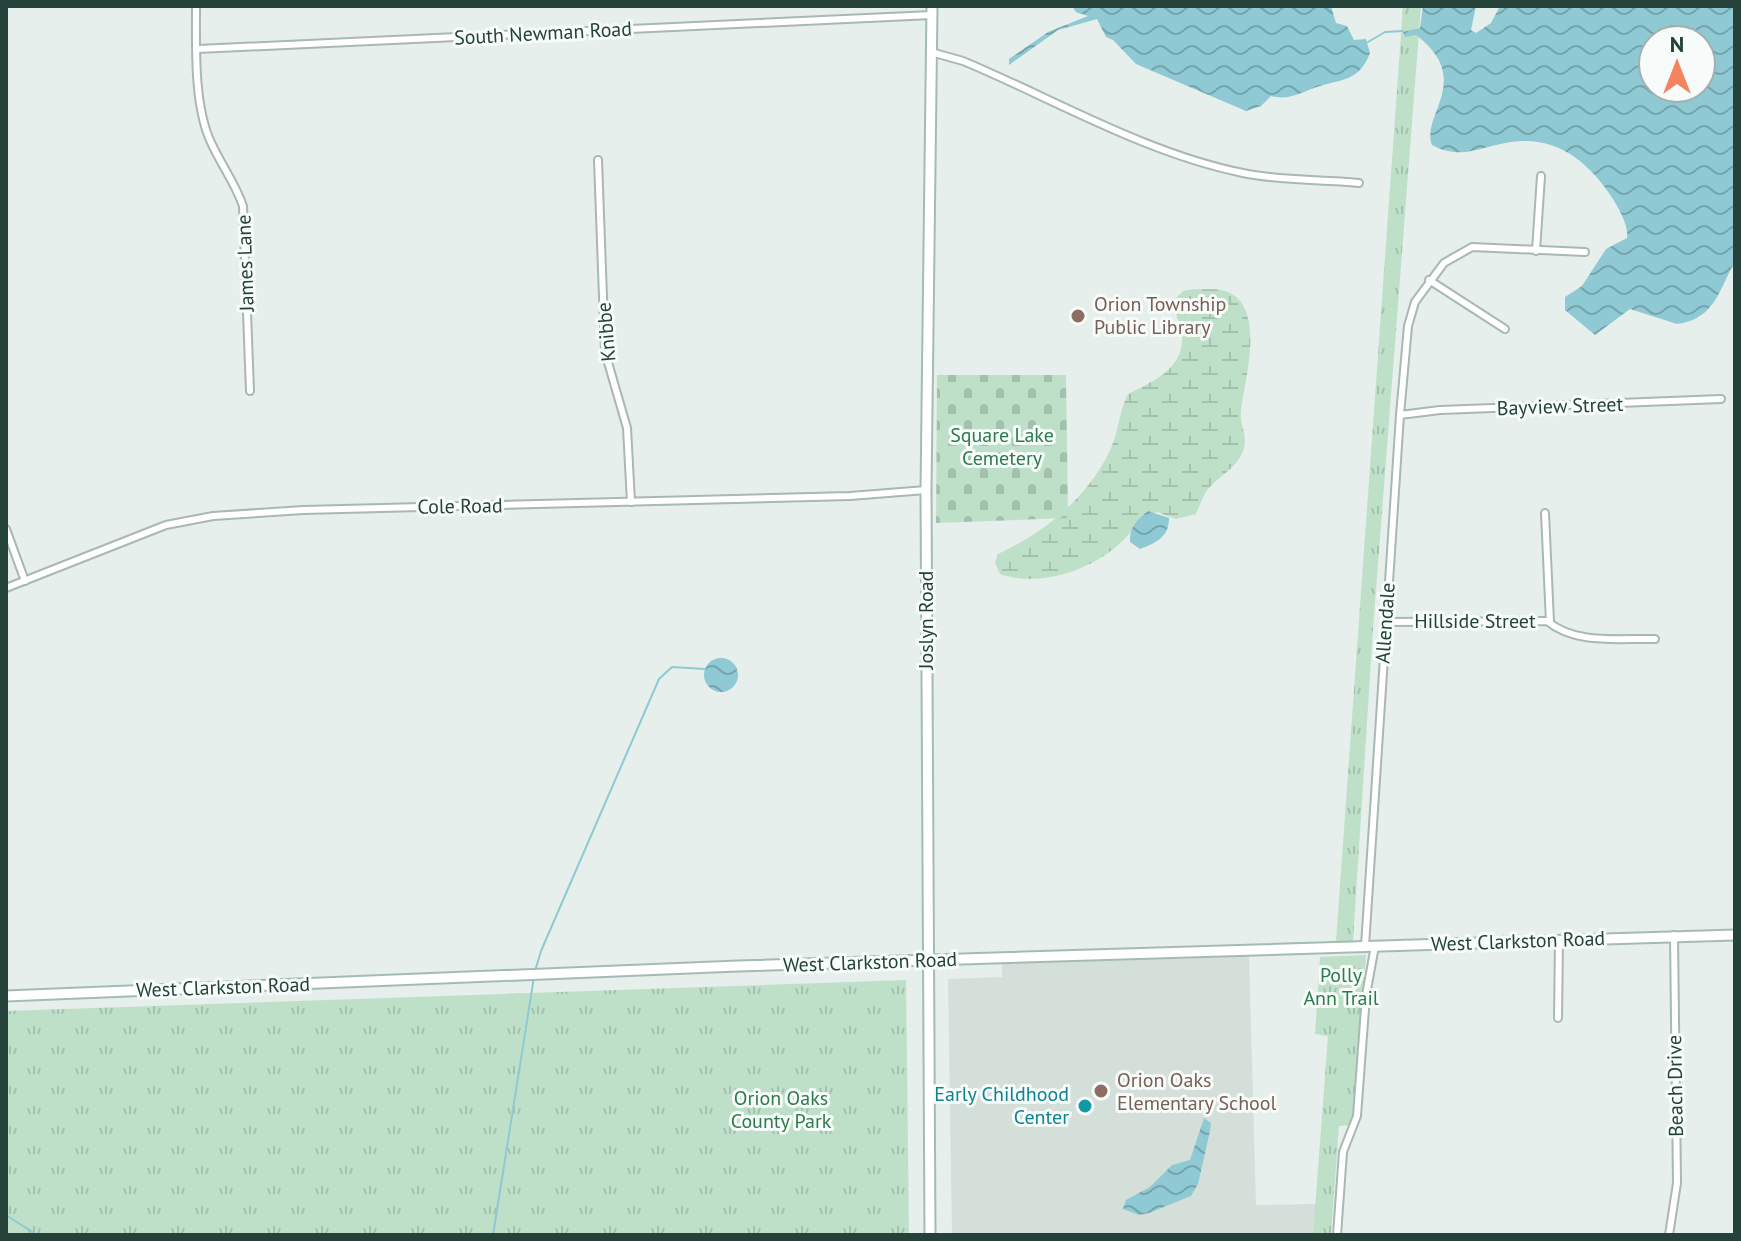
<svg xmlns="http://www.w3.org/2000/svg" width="1741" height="1241" font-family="'PT Sans',sans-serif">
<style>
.built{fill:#d4dfda}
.wetland{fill:url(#wetland-marsh)}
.cemetery{fill:url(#cemetery-stones)}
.park{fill:url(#park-tufts)}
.water{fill:url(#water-waves);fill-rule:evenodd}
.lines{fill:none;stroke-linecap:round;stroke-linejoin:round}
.stream{stroke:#8ec9d4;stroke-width:2}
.street-casing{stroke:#a8b8b2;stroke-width:10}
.secondary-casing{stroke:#a4bbb3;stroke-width:13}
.street{stroke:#fff;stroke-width:6}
.secondary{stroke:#fff;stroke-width:9}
.education-dot{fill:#8d6e63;stroke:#f7fbf9;stroke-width:3}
.culture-dot{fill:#0f9aa8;stroke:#f7fbf9;stroke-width:3}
.labels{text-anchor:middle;stroke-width:6;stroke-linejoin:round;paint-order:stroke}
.street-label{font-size:20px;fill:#24423a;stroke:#f7fbf9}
.education-label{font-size:20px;fill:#785e54;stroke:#f7fbf9;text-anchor:start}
.park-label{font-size:20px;fill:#2d7a4b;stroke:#f7fbf9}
.culture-label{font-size:20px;fill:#0d838f;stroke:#f7fbf9;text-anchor:end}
</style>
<defs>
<pattern id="wetland-marsh" width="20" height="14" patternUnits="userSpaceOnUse" patternTransform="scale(2)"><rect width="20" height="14" fill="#bfe0c8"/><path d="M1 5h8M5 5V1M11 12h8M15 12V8" fill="none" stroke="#a4c1ad"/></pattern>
<pattern id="cemetery-stones" width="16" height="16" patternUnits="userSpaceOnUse" patternTransform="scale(2)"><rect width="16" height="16" fill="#bfe0c8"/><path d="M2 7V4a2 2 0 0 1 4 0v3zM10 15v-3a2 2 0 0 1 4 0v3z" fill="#a4c1ad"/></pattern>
<pattern id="park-tufts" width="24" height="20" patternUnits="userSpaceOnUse" patternTransform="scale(2)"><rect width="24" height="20" fill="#bfe0c8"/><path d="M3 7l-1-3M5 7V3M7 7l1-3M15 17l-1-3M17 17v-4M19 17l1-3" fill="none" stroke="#a4c1ad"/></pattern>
<pattern id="water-waves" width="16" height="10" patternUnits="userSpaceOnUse" patternTransform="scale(2)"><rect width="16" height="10" fill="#8ec9d4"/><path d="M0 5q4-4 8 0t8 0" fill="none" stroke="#74a5ad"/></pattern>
</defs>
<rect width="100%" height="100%" fill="#e6efeb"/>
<path class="built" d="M1249,954L1256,1205L1316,1204L1313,1235H952L948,979L1002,977V963Z"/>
<path class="wetland" d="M1194,289C1203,290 1216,288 1225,291C1267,304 1245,379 1241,410C1239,424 1249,438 1243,451C1236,470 1217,476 1206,492C1202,499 1199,507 1196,514L1176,519L1157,512C1138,521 1141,520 1129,534C1100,568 1042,589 1000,574L995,563L998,554C1044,533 1090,496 1111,448C1119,430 1119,411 1128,394C1152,382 1184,369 1182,337C1181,324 1174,313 1174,300L1183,291Z"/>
<path class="cemetery" d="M937,375H1066L1068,518L936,523Z"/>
<g class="park">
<path d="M1403,6H1421L1373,629L1353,941H1336Z"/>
<path d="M1366,955L1353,1125L1339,1126L1331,1235H1313L1328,1036L1315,1034L1320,957Z"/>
<path d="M906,980L909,1235H6V1011Z"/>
</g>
<g class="water">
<path d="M1072,6H1331L1336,23L1347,26L1354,40L1366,39L1370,53C1359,81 1343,79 1320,86C1301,92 1290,101 1271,96L1261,106L1246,111L1136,64L1113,40L1106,37L1097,19L1058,30L1009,65V59L1048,32L1088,16L1076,12Z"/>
<path d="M1423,6H1476L1471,30L1476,33L1491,23L1500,6H1735V262C1719,288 1716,319 1677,324L1630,309L1595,335L1565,310V297L1582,286L1606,249L1627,238C1629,226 1619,209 1613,199C1589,162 1557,135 1511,142C1482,146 1461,161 1432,145C1420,115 1475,80 1416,35L1405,37L1403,32L1420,28ZM1701,40V88H1653V40Z"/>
<path d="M1148,511L1169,518C1169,537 1156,543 1140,549L1130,542C1129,527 1137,520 1148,511Z"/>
<circle cx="721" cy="675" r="17"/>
<path d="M1204,1118L1211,1123L1210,1131L1198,1184L1191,1196L1149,1213L1139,1215L1123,1209L1126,1200L1150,1187L1172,1165L1190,1160Z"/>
</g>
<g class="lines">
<g class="stream">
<path d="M1368,42L1385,32L1403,31"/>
<path d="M535,971L541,951L659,679L672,667L705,669"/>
<path d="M6,1215L37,1235"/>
<path d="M493,1235L534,977"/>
</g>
<defs>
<g id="street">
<path d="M196,6C196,47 194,101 209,138C219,162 235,182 243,206L250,391"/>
<path d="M198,49L932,15"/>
<path d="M931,52L963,61C1054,99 1145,153 1243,173C1281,181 1320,179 1359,183"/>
<path d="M598,160L605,352L627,428L631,502"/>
<path d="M1536,251L1541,176"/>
<path d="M1429,280L1505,329"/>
<path d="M1400,415L1440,410L1721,399"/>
<path d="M1545,513L1550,622"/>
<path d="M6,529L25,581"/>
<path d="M6,588L166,525L213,516L303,510L850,496L926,490"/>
<path d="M1385,622L1547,621C1576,645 1618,638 1655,639"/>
<path d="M1365,946L1400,415L1408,326L1415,302L1444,263L1472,247L1585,252"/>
<path d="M1558,1018L1559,940"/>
<path d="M1337,1235L1343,1152L1357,1116L1366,995L1375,946"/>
<path d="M1669,1235L1677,1183L1674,935"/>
</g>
<g id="secondary">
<path d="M6,996L738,966L1735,935"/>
<path d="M930,1235L926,490L932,6"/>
</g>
</defs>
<use href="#street" class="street-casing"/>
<use href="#secondary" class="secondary-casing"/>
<use href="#street" class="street"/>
<use href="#secondary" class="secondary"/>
</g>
<g class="education-dot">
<circle cx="1078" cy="316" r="8"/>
<circle cx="1101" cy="1091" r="8"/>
</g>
<circle class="culture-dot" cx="1085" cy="1106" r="8"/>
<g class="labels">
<g class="street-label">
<text transform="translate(543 33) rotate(-3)" y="7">South Newman Road</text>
<text transform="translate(245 263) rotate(-92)" y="7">James Lane</text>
<text transform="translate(606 332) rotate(-95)" y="7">Knibbe</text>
<text transform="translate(1560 406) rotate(-2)" y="7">Bayview Street</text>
<text transform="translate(460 506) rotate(-1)" y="7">Cole Road</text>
<text transform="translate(926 620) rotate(-90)" y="7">Joslyn Road</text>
<text x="1475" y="628">Hillside Street</text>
<text transform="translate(1385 623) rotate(-86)" y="7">Allendale</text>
<text transform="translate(1518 941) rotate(-2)" y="7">West Clarkston Road</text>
<text transform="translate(870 962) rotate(-2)" y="7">West Clarkston Road</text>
<text transform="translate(223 987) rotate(-2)" y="7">West Clarkston Road</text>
<text transform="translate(1675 1086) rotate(-91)" y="7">Beach Drive</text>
</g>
<g class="education-label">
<text x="1094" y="311">Orion Township<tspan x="1094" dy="23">Public Library</tspan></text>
<text x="1117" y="1087">Orion Oaks<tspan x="1117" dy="23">Elementary School</tspan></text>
</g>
<g class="park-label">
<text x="1002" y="442">Square Lake<tspan x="1002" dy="23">Cemetery</tspan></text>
<text x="1341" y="982">Polly<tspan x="1341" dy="23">Ann Trail</tspan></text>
<text x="781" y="1105">Orion Oaks<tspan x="781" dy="23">County Park</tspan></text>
</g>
<g class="culture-label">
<text x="1069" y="1101">Early Childhood<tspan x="1069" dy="23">Center</tspan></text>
</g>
</g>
<rect width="1741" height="1241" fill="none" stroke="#24423a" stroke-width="16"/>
<g transform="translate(1677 64)"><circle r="38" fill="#f7fbf9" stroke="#a3b1ad" stroke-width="2"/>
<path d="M0-6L14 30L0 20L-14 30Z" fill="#f4845f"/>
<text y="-12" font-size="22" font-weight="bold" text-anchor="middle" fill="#24423a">N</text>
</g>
</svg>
